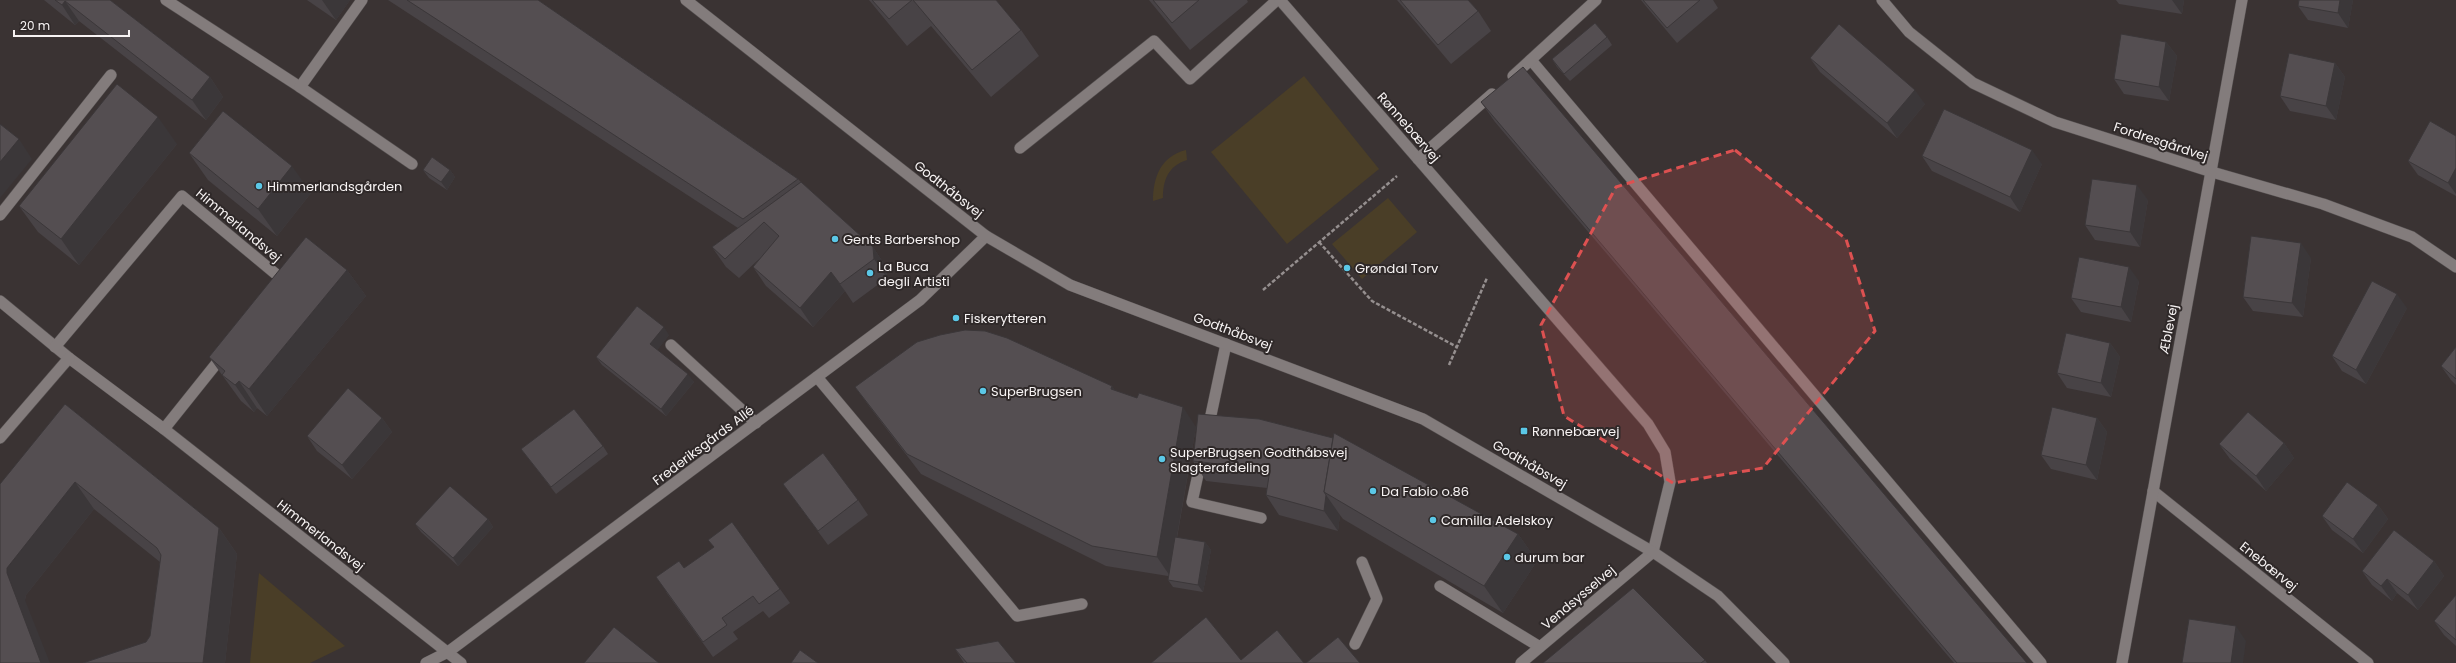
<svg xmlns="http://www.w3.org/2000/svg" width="2456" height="663" font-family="Poppins,sans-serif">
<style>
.green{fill:#4a3e27}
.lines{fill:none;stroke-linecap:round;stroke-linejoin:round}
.service-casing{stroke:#544f4f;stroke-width:12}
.minor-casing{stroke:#544f4f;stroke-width:12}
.tertiary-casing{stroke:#544f4f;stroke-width:12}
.path{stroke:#958f8f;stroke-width:2.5;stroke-dasharray:4 2;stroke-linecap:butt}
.service{stroke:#837c7c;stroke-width:11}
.minor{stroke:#837c7c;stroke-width:11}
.tertiary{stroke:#837c7c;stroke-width:11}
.wall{fill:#484346}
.shaded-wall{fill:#3b3739}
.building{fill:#544e51;stroke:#3b3739}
.marked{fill:#dd5151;fill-opacity:0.2;stroke:#dd5151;stroke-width:3;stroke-dasharray:8 5;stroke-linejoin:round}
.poi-dot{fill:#5bc8e7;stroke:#2f2929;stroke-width:1.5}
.labels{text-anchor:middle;stroke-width:4;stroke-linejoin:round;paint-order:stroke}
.street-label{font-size:13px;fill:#f7f3f3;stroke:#2f2929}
.poi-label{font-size:13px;fill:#f7f3f3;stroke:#2f2929;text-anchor:start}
</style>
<rect width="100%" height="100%" fill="#3a3333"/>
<g class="green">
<path d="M1304,76L1379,169L1287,244L1211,152Z"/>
<path d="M1186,150L1187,160C1168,166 1163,180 1163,198L1153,201C1153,177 1161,156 1186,150Z"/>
<path d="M1388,198L1417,232L1362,279L1332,244Z"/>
<path d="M259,573L345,646L310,663H250Z"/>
</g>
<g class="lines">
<defs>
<g id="service">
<path d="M166,0L300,87L412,164"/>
<path d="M1531,60L2041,663"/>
<path d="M300,87L362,0"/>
<path d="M1020,148L1154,41L1190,79L1277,0"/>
<path d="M0,215L111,75"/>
<path d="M671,345L756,423"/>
<path d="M817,377L1017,616L1082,604"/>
<path d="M1208,429L1226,344"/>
<path d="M1202,456L1192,502L1261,518"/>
<path d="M1440,586L1540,647"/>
<path d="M1355,644L1377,599L1362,562"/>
</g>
<g id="minor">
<path d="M1280,0L1648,424L1665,452L1670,482L1653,552L1521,663"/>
<path d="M1882,0L1909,32L1973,83L2055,122L2212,172L2323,204L2412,237L2456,267"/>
<path d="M1513,76L1596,0"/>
<path d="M1418,159L1492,94"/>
<path d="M0,301L69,358L164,429L461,663"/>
<path d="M55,347L182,196L283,280L279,285"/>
<path d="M164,429L224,354"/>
<path d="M0,438L69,358"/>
<path d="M2153,491L2368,663"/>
<path d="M426,663L448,652L920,300L986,236"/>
<path d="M2122,663L2242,0"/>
</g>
<path id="tertiary" d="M686,0L986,236L1070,285L1423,419L1653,552L1718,596L1784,663"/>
</defs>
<use href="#service" class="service-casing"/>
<use href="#minor" class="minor-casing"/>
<use href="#tertiary" class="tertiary-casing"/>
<g class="path">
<path d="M1319,242L1372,301L1457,347"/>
<path d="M1263,290L1397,176"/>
<path d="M1449,365L1487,278"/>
</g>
<use href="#service" class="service"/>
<use href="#minor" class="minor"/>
<use href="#tertiary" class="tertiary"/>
</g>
<g class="wall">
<path d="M44,0H110L210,77L223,97L206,120L79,21L75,25Z"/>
<path d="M307,0H350L336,20Z"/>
<path d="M388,0H538L798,179L801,182L873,247L886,267L887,278L853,303L845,291L813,327L766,286L753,267L759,259L739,278L726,267L712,247L738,228Z"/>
<path d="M869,0H996L1021,30L1039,56L991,97L931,26L907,46Z"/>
<path d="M1149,0H1247L1248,2L1190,50Z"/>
<path d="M1397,0H1468L1478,11L1491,31L1451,64Z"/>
<path d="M1641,0H1713L1718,8L1677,43L1645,5Z"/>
<path d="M2116,0H2184L2182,14L2119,4Z"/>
<path d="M2299,0H2353L2348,28L2308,20L2298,6Z"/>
<path d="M1607,37L1612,45L1570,81L1557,67L1552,59Z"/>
<path d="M2166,42L2177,56L2169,101L2124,94L2114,79Z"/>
<path d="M1810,58L1925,104L1897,138L1820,72Z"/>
<path d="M2335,63L2345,77L2336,120L2290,111L2280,96Z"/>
<path d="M1481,102L2027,663H1954L1495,122Z"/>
<path d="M2456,136V196L2418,175L2408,161Z"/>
<path d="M177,144L79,265L38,232L19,206Z"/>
<path d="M189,153L311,193L277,236L208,180Z"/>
<path d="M1922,156L2042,164L2020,212L1932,171Z"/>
<path d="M423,170H450L455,177L447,190L429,178Z"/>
<path d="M2148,200L2140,247L2095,240L2085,225Z"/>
<path d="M2311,258L2303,317L2253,311L2243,297Z"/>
<path d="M347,270L366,296L267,416L257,408L254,412L241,401L209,357Z"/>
<path d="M2139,281L2131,322L2081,312L2071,298Z"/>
<path d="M2407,308L2366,384L2342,371L2332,356Z"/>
<path d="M669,335L657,350L694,382L666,416L602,365L596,357Z"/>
<path d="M2110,343L2120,357L2111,397L2067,388L2057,373Z"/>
<path d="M2456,347V385L2451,380L2441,366Z"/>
<path d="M1112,386L1115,391L1196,427L1177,538L1205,542L1211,550L1203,592L1173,587L1168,580V576L1106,566L921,474L869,406L855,387Z"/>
<path d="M65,404L219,528L237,554L225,663H83L146,642L150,636L160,562L94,509L26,595L25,600L0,663Z"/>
<path d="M382,418L392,432L352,479L317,451L307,436Z"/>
<path d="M2097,418L2107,432L2097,480L2051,469L2041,455Z"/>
<path d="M1259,419L1518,534L1537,561L1503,613L1343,519L1340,515L1338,531L1279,515L1266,495L1267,488L1206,481L1193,461Z"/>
<path d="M2284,443L2294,458L2266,491L2230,459L2219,444Z"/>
<path d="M603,446L608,454L556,494L521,449Z"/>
<path d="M783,484L858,500L868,515L828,545Z"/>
<path d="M2378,505L2388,519L2363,553L2332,530L2322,516Z"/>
<path d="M488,519L493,527L458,566L421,532L415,524Z"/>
<path d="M2434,561L2444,576L2418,610L2397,593L2392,601L2372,585L2362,571Z"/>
<path d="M684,568L780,589L790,603L769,618L763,611L733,632L738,639L713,657L666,592Z"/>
<path d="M2456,595V646L2444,635L2434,621Z"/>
<path d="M955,649L1016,663H964Z"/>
<path d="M1705,660L1707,663H1543Z"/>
</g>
<g class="shaded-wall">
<path d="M322,0H350L336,20Z"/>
<path d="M2172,0H2184L2182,14Z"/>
<path d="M2340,0H2353L2348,28L2338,13Z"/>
<path d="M65,1L79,21L75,25L62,5Z"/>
<path d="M2166,42L2177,56L2169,101L2159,87Z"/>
<path d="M2335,63L2345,77L2336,120L2326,106Z"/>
<path d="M210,77L223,97L206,120L192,100Z"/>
<path d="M1915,90L1925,104L1897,138L1887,123Z"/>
<path d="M158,117L177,144L79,265L61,239Z"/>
<path d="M19,139L32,159L0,198V162Z"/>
<path d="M2032,150L2042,164L2020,212L2010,197Z"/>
<path d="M292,166L311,193L277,236L258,209Z"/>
<path d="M2456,168V194L2448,183Z"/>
<path d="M450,170L455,177L447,190L441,182Z"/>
<path d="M2137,185L2148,200L2140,247L2130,232Z"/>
<path d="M2301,243L2311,258L2303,317L2292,303Z"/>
<path d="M873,247L886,267L887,278L874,259Z"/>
<path d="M2129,267L2139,281L2131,322L2121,307Z"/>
<path d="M347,270L366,296L267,416L249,389Z"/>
<path d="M831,272L845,291L813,327L800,308Z"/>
<path d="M2397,294L2407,308L2366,384L2356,370Z"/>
<path d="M664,327L669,335L656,352L650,344Z"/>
<path d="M2110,343L2120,357L2111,397L2101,383Z"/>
<path d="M688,374L694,382L666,416L661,409Z"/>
<path d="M239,381L257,408L254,412L235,385Z"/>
<path d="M1112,386L1126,405L1111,389Z"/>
<path d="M1183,407L1196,427L1170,576L1157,557Z"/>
<path d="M382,418L392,432L352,479L342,465Z"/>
<path d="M2097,418L2107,432L2097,480L2086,465Z"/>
<path d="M2284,443L2294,458L2266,491L2256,476Z"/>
<path d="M75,482L94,509L26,595L25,600L50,663H41L7,573V568Z"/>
<path d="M1326,495L1340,515L1338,531L1324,511Z"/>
<path d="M2378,505L2388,519L2363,553L2353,539Z"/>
<path d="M488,519L493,527L458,566L453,558Z"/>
<path d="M219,528L237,554L225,663H203Z"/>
<path d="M1518,534L1537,561L1503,613L1484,586Z"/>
<path d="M1205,542L1211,550L1203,592L1198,585Z"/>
<path d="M2434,561L2444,576L2418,610L2408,595Z"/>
<path d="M2387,579L2397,593L2392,601L2381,586Z"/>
<path d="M2236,626L2246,641L2243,663H2231Z"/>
</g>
<g class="building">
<path d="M55,0H110L210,77L192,100L65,1L62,5Z"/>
<path d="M407,0H538L798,179L743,219Z"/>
<path d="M872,0H912L889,19Z"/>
<path d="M913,0H996L1021,30L972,70Z"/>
<path d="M1153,0H1199L1172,23Z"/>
<path d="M1400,0H1468L1478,11L1438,45Z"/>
<path d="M1643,0H1700L1667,28Z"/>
<path d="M2299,0H2340L2338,13L2298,6Z"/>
<path d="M1595,23L1607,37L1564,74L1552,59Z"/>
<path d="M1839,24L1915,90L1887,123L1810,58Z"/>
<path d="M2121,34L2166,42L2159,87L2114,79Z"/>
<path d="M2289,53L2335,63L2326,106L2280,96Z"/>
<path d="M1523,67L2027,663H1957L1481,102Z"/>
<path d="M117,84L158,117L61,239L19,206Z"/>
<path d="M1944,109L2032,150L2010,197L1922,156Z"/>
<path d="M223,111L292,166L258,209L189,153Z"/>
<path d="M2430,121L2456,136V168L2448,183L2408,161Z"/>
<path d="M0,124L19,139L0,162Z"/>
<path d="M432,157L450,170L441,182L423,170Z"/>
<path d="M2092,179L2137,185L2130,232L2085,225Z"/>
<path d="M801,182L873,247L874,259L840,284L831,272L800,308L753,267L779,236L764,222L725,259L712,247Z"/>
<path d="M2251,236L2301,243L2292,303L2243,297Z"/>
<path d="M306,237L347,270L249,389L239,381L235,385L222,375L225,371L209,357Z"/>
<path d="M2079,257L2129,267L2121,307L2071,298Z"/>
<path d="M2372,281L2397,294L2356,370L2332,356Z"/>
<path d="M637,306L664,327L650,344L688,374L661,409L596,357Z"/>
<path d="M965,330L985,331L1007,338L1112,386L1111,389L1137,398L1139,393L1183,407L1157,557L1092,546L907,454L855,387L917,342L940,335Z"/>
<path d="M2066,333L2110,343L2101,383L2057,373Z"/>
<path d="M2456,347V379L2441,366Z"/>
<path d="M348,388L382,418L342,465L307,436Z"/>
<path d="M65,404L219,528L203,663H83L146,642L150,636L161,555L157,548L75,482L7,568V573L41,663H0V484Z"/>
<path d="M2052,407L2097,418L2086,465L2041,455Z"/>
<path d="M574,409L603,446L551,487L521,449Z"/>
<path d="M2248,412L2284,443L2256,476L2219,444Z"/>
<path d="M1198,414L1259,419L1333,438L1324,492L1326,495L1324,511L1266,495L1270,470L1193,461Z"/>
<path d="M1334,433L1518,534L1484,586L1324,492Z"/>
<path d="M823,453L858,500L818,531L783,484Z"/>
<path d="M2347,482L2378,505L2353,539L2322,516Z"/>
<path d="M450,486L488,519L453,558L415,524Z"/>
<path d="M732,522L780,589L759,604L753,596L722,618L727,625L703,642L656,577L679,561L684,568L714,547L708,540Z"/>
<path d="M2394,530L2434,561L2408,595L2387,579L2381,586L2362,571Z"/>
<path d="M1175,537L1205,542L1198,585L1168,580Z"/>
<path d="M1633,588L1705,660L1701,663H1543Z"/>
<path d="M2456,595V640L2434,621Z"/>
<path d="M1206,617L1241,660L1277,630L1304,663H1151Z"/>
<path d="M2189,619L2236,626L2231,663H2182Z"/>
<path d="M614,627L659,663H584Z"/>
<path d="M1338,637L1360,663H1306Z"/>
<path d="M998,641L1016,663H967L955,649Z"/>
<path d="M800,650L818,663H791Z"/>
</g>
<path class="marked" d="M1735,150L1846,239L1875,331L1763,468L1673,483L1564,416L1541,325L1616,187Z"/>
<g class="poi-dot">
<circle cx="259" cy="186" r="4"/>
<circle cx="835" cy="239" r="4"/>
<circle cx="1347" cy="268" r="4"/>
<circle cx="870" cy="273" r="4"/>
<circle cx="956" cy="318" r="4"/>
<circle cx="983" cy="391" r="4"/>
<rect x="1520" y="427" width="8" height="8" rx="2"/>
<circle cx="1162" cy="459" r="4"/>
<circle cx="1373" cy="491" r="4"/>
<circle cx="1433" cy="520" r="4"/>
<circle cx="1507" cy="557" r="4"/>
</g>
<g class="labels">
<g class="street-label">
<text transform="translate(1409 127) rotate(49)" y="5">Rønnebærvej</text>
<text transform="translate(2161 141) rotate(18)" y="5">Fordresgårdvej</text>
<text transform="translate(949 189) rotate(38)" y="5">Godthåbsvej</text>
<text transform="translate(239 225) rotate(40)" y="5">Himmerlandsvej</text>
<text transform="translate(2168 329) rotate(-79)" y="5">Æblevej</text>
<text transform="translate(1233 331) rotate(21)" y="5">Godthåbsvej</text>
<text transform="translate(703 445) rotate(-37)" y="5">Frederiksgårds Allé</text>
<text transform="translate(1530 464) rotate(30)" y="5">Godthåbsvej</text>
<text transform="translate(321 535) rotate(38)" y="5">Himmerlandsvej</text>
<text transform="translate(2269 566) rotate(39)" y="5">Enebærvej</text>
<text transform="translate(1578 597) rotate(-40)" y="5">Vendsysselvej</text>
</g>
<g class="poi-label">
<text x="267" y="191">Himmerlandsgården</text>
<text x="843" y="244">Gents Barbershop</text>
<text x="878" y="271">La Buca<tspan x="878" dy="15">degli Artisti</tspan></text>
<text x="1355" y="273">Grøndal Torv</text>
<text x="964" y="323">Fiskerytteren</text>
<text x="991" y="396">SuperBrugsen</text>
<text x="1532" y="436">Rønnebærvej</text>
<text x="1170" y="457">SuperBrugsen Godthåbsvej<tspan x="1170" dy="15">Slagterafdeling</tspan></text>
<text x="1381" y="496">Da Fabio o.86</text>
<text x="1441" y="525">Camilla Adelskoy</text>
<text x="1515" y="562">durum bar</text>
</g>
</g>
<path d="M14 30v6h115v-6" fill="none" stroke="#f7f3f3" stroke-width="2"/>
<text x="20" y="30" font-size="12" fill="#f7f3f3" stroke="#2f2929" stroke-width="3" paint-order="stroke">20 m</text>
</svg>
